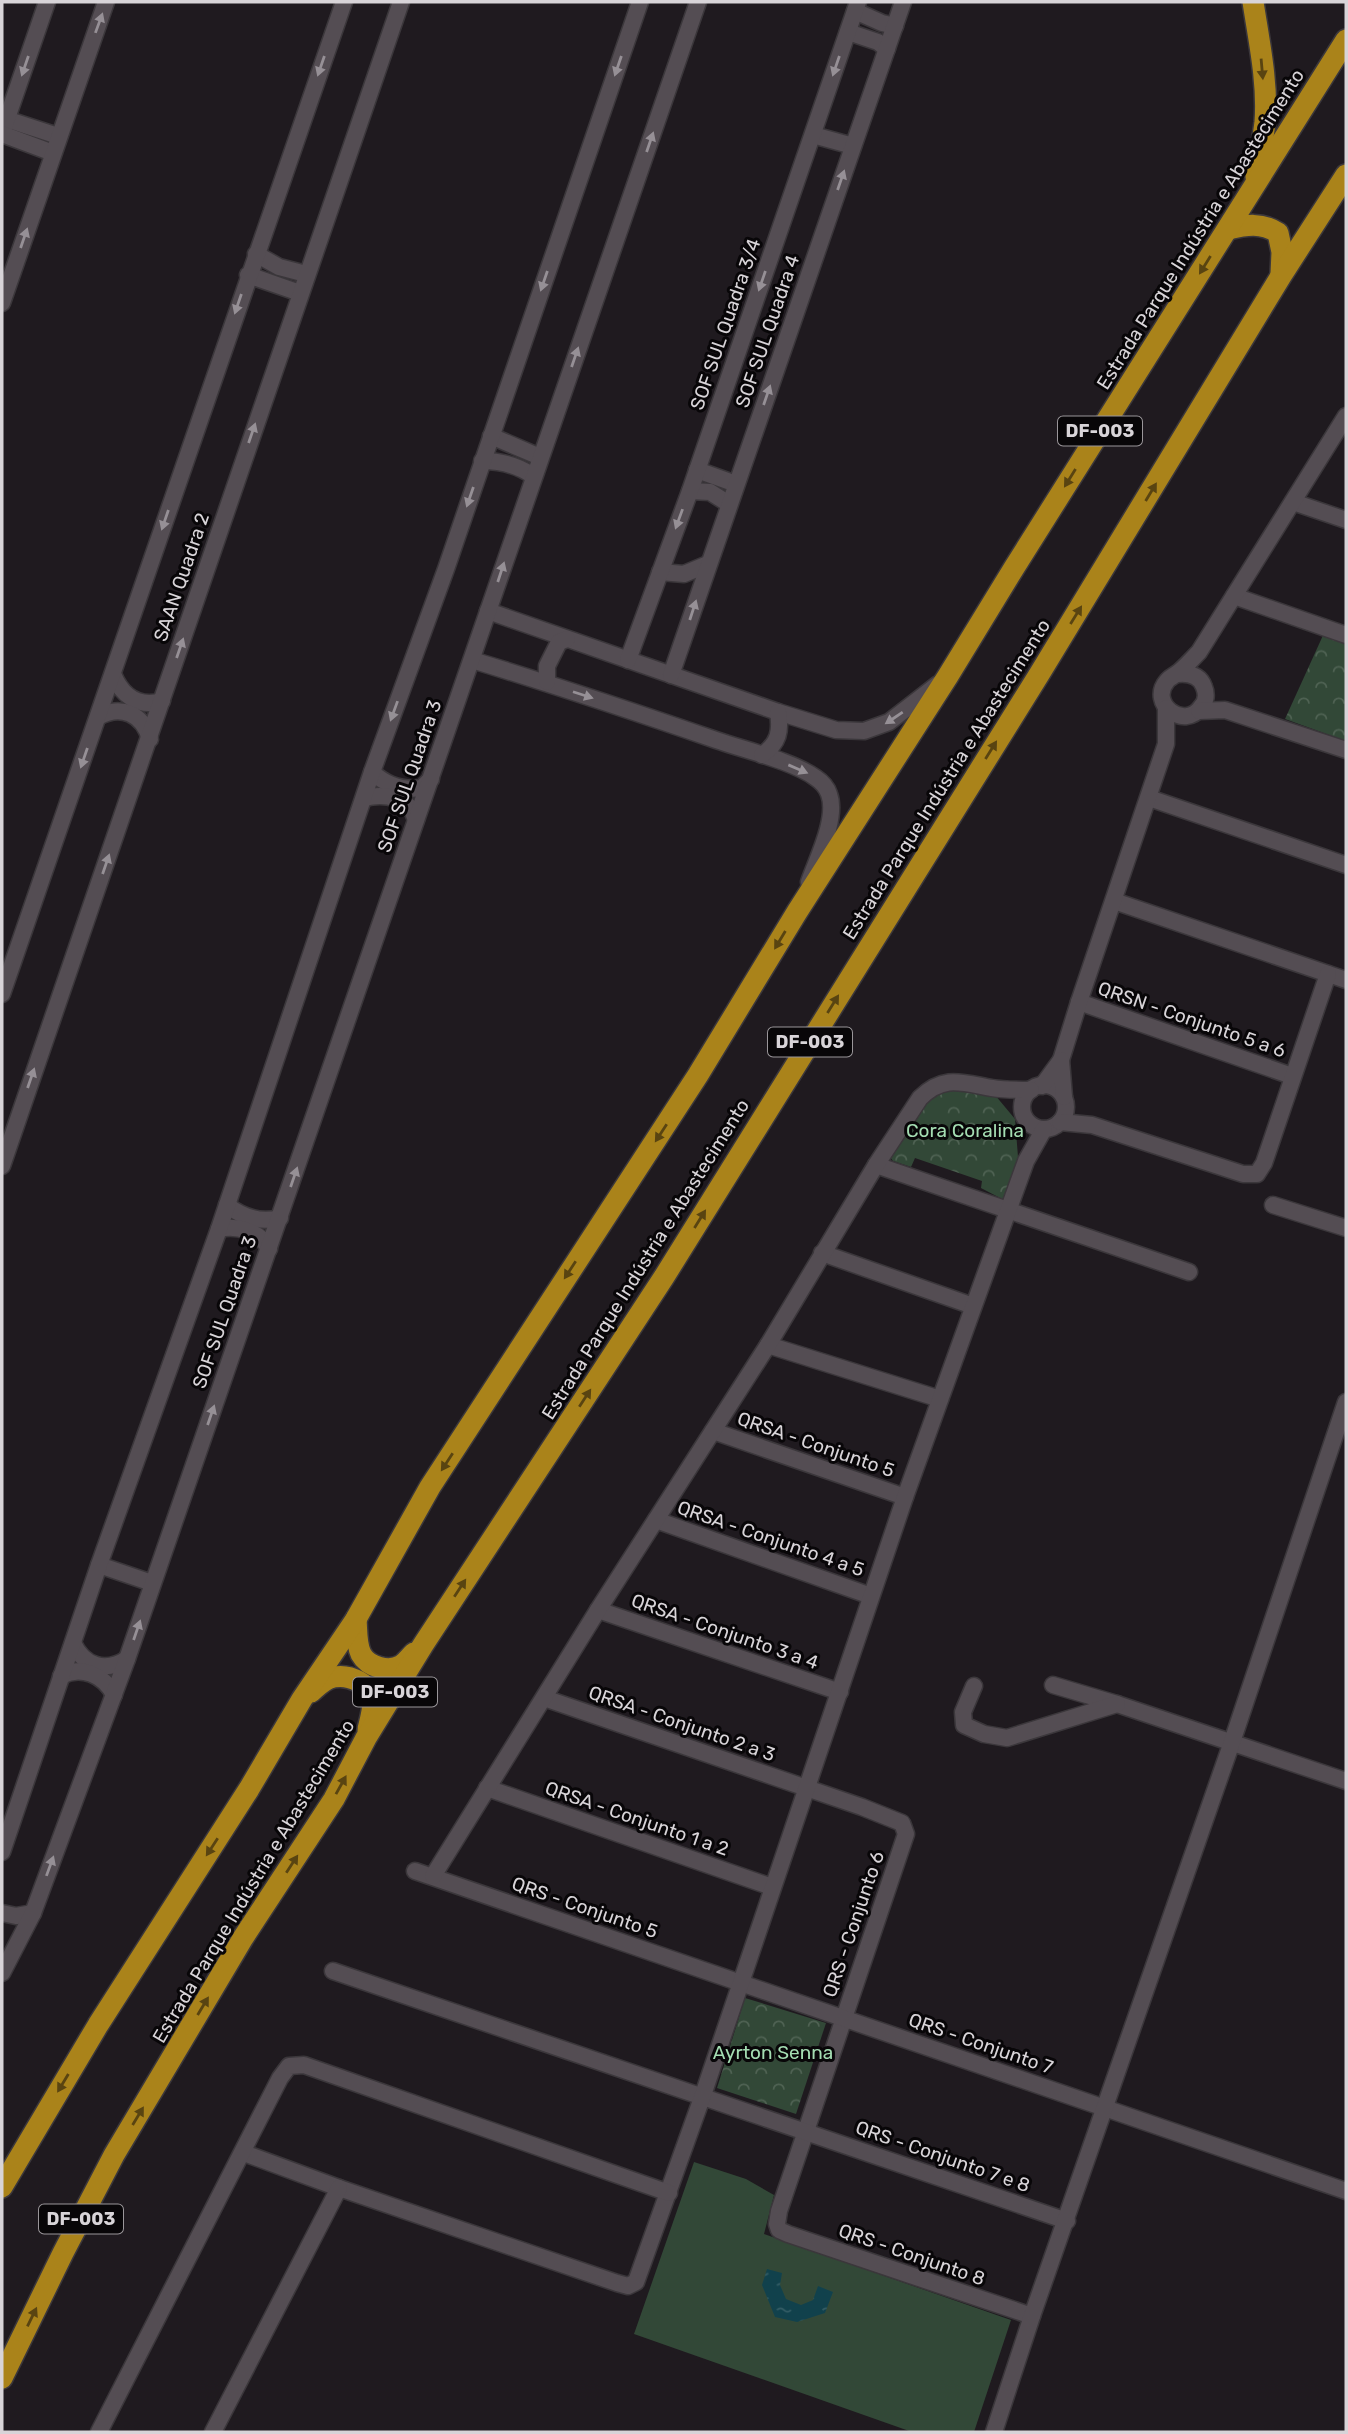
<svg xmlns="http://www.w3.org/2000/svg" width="1348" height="2434" font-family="Rubik,sans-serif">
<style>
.forest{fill:url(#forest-crowns)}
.pitch{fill:#324837}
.water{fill:url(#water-ripples)}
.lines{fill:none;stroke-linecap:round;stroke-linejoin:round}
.minor-casing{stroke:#3b373b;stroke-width:19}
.highway-casing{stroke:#3b373b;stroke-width:24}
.minor{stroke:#544d53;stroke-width:16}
.highway{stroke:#aa831a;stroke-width:21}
.oneway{fill:#969096}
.oneway2{fill:#594411}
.labels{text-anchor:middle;stroke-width:6;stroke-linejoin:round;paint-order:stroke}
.shield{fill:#080608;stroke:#9a969a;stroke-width:2}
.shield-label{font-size:18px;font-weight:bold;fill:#d8d4d8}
.street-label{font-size:19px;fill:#d8d4d8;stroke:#080608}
.park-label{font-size:19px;fill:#a4ddb2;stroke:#080608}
</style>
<defs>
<pattern id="forest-crowns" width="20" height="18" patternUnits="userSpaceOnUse" patternTransform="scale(1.75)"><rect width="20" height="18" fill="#324837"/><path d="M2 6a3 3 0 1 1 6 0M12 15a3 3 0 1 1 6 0" fill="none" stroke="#4f6253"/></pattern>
<pattern id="water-ripples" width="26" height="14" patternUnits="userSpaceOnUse" patternTransform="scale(1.75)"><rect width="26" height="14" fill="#11414c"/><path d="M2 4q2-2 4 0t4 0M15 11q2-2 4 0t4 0" fill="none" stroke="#335c65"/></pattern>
</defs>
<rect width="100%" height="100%" fill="#1f1a1f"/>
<g class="forest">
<path d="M1325,631L1346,638V741L1285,719Z"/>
<path d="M952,1085L995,1095L1015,1119L1018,1157L1004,1200L981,1188L982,1181L915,1158L911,1167L893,1161L890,1157L918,1105Z"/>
<path d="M745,1998L826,2023L796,2114L717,2088Z"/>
</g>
<path class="pitch" d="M694,2162L746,2179L774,2195L764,2234L1011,2320L974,2432H912L634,2334Z"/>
<path class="water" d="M767,2269L782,2273L780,2285L786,2299L801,2305L813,2300L818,2286L833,2292L825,2313L797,2322L775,2317L762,2285Z"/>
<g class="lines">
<defs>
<g id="minor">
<path d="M855,11L882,23L895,26"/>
<path d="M848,32L878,42L887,49"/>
<path d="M6,119L58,136"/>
<path d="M2,133L47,2"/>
<path d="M2,134L53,153"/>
<path d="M813,135L853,146"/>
<path d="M256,254L279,267L306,274"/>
<path d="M248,275L300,293"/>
<path d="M2,303L106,2"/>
<path d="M491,436L540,457"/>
<path d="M482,461C501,461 518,465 533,476"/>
<path d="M697,470L736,484"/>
<path d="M690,491L710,492L729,504"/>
<path d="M1293,502L1346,520"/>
<path d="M660,572L684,574L708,564"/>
<path d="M1234,596L1346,635"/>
<path d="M488,611L778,712L836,730L864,731L889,722L938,684"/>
<path d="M472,660C554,685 635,712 716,740C744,750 793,761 816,778C822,782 827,788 829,794C838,818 817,859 809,882"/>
<path d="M628,660L690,491L858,2"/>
<path d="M113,674C122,696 138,708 162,701"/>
<path d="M1178,674C1189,673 1200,675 1204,687C1207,694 1206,702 1201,707C1184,731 1148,703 1167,681C1170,677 1176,675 1180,671C1187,665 1193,658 1199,652L1346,416"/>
<path d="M671,675L903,2"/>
<path d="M547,682V666L559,642L567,639"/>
<path d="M1199,711L1225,710L1346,750"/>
<path d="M98,717C121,704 143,714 150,739"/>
<path d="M762,755C779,743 781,731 778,712"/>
<path d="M372,772C386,785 402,791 422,788L431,779"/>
<path d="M364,798C385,793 410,797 416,820"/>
<path d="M1149,798L1346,865"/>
<path d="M1114,901L1346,980"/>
<path d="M2,994L344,2"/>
<path d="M1079,1002L1292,1076"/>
<path d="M1061,1060L1079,1002L1166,744V708"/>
<circle cx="1044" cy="1107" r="22"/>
<path d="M1042,1086L1061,1060L1064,1097"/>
<path d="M1060,1122L1092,1125L1243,1174H1257L1264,1163L1328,974"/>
<path d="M876,1165L1189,1272"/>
<path d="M2,1166L401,2"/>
<path d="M227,1205C242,1217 260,1223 280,1218"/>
<path d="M1273,1205L1346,1228"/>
<path d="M219,1229C237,1225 260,1231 269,1249"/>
<path d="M822,1253L973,1306"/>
<path d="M768,1345L940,1399"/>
<path d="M713,1431L905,1497"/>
<path d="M656,1520L871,1596"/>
<path d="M99,1565L152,1583"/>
<path d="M598,1610L840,1692"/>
<path d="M73,1643C84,1666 105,1673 127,1659"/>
<path d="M61,1676C81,1665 104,1675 114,1695"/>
<path d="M1053,1685L1117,1704L1346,1781"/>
<path d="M974,1686L963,1712L964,1725L984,1734L1007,1738L1117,1704"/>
<path d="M544,1698L862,1807L902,1823L906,1834L779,2211L777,2224L779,2230L788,2234L1032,2316"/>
<path d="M487,1788L772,1887"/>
<path d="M2,1852L99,1565L219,1229L372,772L446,569L640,2"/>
<path d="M415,1871L1346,2191"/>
<path d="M433,1876L598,1610L768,1345L876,1165L920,1098C944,1074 963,1083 992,1088C1004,1090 1018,1090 1031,1090"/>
<path d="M2,1913L16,1916L33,1913"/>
<path d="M333,1971L1067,2221"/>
<path d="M2,1973L33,1913L127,1659L698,2"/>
<path d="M244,2153L339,2188L617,2283L628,2286L636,2282L703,2095L905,1497L1026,1161L1044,1129"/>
<path d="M99,2432L280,2078L289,2066L304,2065L669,2193"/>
<path d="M213,2432L339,2188"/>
<path d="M994,2432L1032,2316L1232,1742L1346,1402"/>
</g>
<g id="highway">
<path d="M1253,2C1259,41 1268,83 1265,122C1263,140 1259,159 1256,177"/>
<path d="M1228,229C1246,225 1262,222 1278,233L1282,252L1281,274"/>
<path d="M356,1619C357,1630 356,1644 361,1654C368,1667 389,1673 402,1665C406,1662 410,1657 414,1653"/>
<path d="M311,1692C318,1686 325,1678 334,1677C350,1674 371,1684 373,1701C373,1711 370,1721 368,1729"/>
<path d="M2,2187L98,2025L249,1789L302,1699L356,1619L430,1487L698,1075L797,912L948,676L1014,568L1346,40"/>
<path d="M2,2378L63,2253L114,2155L243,1938L334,1799L366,1738L423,1645L664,1277L1040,673L1281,276L1346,175"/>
</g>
</defs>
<use href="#minor" class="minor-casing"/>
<use href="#highway" class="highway-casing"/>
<use href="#minor" class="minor"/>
<use href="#highway" class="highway"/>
</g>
<defs><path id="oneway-solid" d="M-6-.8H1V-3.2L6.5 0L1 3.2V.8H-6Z" transform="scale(1.75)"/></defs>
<g class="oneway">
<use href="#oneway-solid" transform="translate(99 23) rotate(-70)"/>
<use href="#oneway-solid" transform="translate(25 66) rotate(109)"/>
<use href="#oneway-solid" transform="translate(321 66) rotate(109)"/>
<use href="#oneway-solid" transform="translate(618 66) rotate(109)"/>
<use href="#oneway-solid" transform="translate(836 66) rotate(109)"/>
<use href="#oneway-solid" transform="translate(650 142) rotate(-71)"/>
<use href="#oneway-solid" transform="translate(841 180) rotate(-71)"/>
<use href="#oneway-solid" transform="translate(24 238) rotate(-71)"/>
<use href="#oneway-solid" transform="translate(544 281) rotate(109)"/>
<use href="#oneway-solid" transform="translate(762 281) rotate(109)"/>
<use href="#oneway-solid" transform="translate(238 304) rotate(109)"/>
<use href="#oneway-solid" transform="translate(575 357) rotate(-71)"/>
<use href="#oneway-solid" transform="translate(767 395) rotate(-71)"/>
<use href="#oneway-solid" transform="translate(252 433) rotate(-71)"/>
<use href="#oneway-solid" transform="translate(470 497) rotate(109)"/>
<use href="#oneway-solid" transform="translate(679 519) rotate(110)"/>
<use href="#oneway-solid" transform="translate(165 520) rotate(109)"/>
<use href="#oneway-solid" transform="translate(501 572) rotate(-72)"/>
<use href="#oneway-solid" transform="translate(693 610) rotate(-72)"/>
<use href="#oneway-solid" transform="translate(180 648) rotate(-71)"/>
<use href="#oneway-solid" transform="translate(583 695) rotate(18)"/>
<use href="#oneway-solid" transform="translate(394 711) rotate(110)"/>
<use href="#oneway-solid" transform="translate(894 718) rotate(146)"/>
<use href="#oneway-solid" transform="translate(84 758) rotate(109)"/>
<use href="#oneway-solid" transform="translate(798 769) rotate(23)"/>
<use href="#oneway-solid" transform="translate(106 864) rotate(-71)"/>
<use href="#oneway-solid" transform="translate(31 1078) rotate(-71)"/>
<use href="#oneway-solid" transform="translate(294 1177) rotate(-71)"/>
<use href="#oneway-solid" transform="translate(211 1415) rotate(-71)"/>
<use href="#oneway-solid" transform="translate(137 1630) rotate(-71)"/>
<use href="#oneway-solid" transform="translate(50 1866) rotate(-70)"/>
</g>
<g class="oneway2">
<use href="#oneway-solid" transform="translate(1262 69) rotate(85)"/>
<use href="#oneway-solid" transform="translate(1205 265) rotate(122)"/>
<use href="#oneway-solid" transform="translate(1070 478) rotate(122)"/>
<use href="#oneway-solid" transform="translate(1151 492) rotate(-59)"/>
<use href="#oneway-solid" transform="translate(1076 615) rotate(-58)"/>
<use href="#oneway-solid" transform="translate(991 750) rotate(-58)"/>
<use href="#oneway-solid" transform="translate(780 940) rotate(121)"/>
<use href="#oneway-solid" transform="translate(833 1004) rotate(-58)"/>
<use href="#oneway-solid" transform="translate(661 1133) rotate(123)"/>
<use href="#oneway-solid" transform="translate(700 1219) rotate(-58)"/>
<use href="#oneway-solid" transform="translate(570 1270) rotate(123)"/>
<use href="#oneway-solid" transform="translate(585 1398) rotate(-57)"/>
<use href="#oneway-solid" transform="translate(447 1462) rotate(123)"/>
<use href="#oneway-solid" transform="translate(460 1588) rotate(-57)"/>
<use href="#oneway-solid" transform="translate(341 1785) rotate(-61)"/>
<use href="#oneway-solid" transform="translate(212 1847) rotate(123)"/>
<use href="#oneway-solid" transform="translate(292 1864) rotate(-57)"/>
<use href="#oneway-solid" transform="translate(203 2006) rotate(-59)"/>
<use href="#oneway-solid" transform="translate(63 2083) rotate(121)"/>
<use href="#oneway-solid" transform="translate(138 2116) rotate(-59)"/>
<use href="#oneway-solid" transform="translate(32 2317) rotate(-64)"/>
</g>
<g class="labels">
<g class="shield">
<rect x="1058" y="416.5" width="84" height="29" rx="5"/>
<rect x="768" y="1027.5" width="84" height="29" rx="5"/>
<rect x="353" y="1677.5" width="84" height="29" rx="5"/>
<rect x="39" y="2204.5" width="84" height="29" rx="5"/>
</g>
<g class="shield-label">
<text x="1100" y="437">DF-003</text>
<text x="810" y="1048">DF-003</text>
<text x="395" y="1698">DF-003</text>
<text x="81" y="2225">DF-003</text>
</g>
<g class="street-label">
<text transform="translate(1200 229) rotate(-58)" y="7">Estrada Parque Indústria e Abastecimento</text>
<text transform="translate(725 324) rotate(-71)" y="7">SOF SUL Quadra 3/4</text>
<text transform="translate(767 331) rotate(-71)" y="7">SOF SUL Quadra 4</text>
<text transform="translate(181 577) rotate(-71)" y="7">SAAN Quadra 2</text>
<text transform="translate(409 776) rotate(-71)" y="7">SOF SUL Quadra 3</text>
<text transform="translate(946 779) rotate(-58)" y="7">Estrada Parque Indústria e Abastecimento</text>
<text transform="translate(1192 1019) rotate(19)" y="7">QRSN - Conjunto 5 a 6</text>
<text transform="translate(645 1259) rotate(-58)" y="7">Estrada Parque Indústria e Abastecimento</text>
<text transform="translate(224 1312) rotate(-71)" y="7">SOF SUL Quadra 3</text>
<text transform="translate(816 1444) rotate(19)" y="7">QRSA - Conjunto 5</text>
<text transform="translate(771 1538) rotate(19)" y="7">QRSA - Conjunto 4 a 5</text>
<text transform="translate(725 1631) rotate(19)" y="7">QRSA - Conjunto 3 a 4</text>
<text transform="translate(682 1723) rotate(19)" y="7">QRSA - Conjunto 2 a 3</text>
<text transform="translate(637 1818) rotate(19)" y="7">QRSA - Conjunto 1 a 2</text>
<text transform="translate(253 1881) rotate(-59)" y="7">Estrada Parque Indústria e Abastecimento</text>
<text transform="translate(585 1907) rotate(19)" y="7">QRS - Conjunto 5</text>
<text transform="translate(853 1924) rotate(-71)" y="7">QRS - Conjunto 6</text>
<text transform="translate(981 2043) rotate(19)" y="7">QRS - Conjunto 7</text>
<text transform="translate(943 2156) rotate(19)" y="7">QRS - Conjunto 7 e 8</text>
<text transform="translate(912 2254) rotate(19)" y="7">QRS - Conjunto 8</text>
</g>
<g class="park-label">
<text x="965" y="1137">Cora Coralina</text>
<text x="773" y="2059">Ayrton Senna</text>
</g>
</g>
<rect width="1348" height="2434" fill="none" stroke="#d8d4d8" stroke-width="7"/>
</svg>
